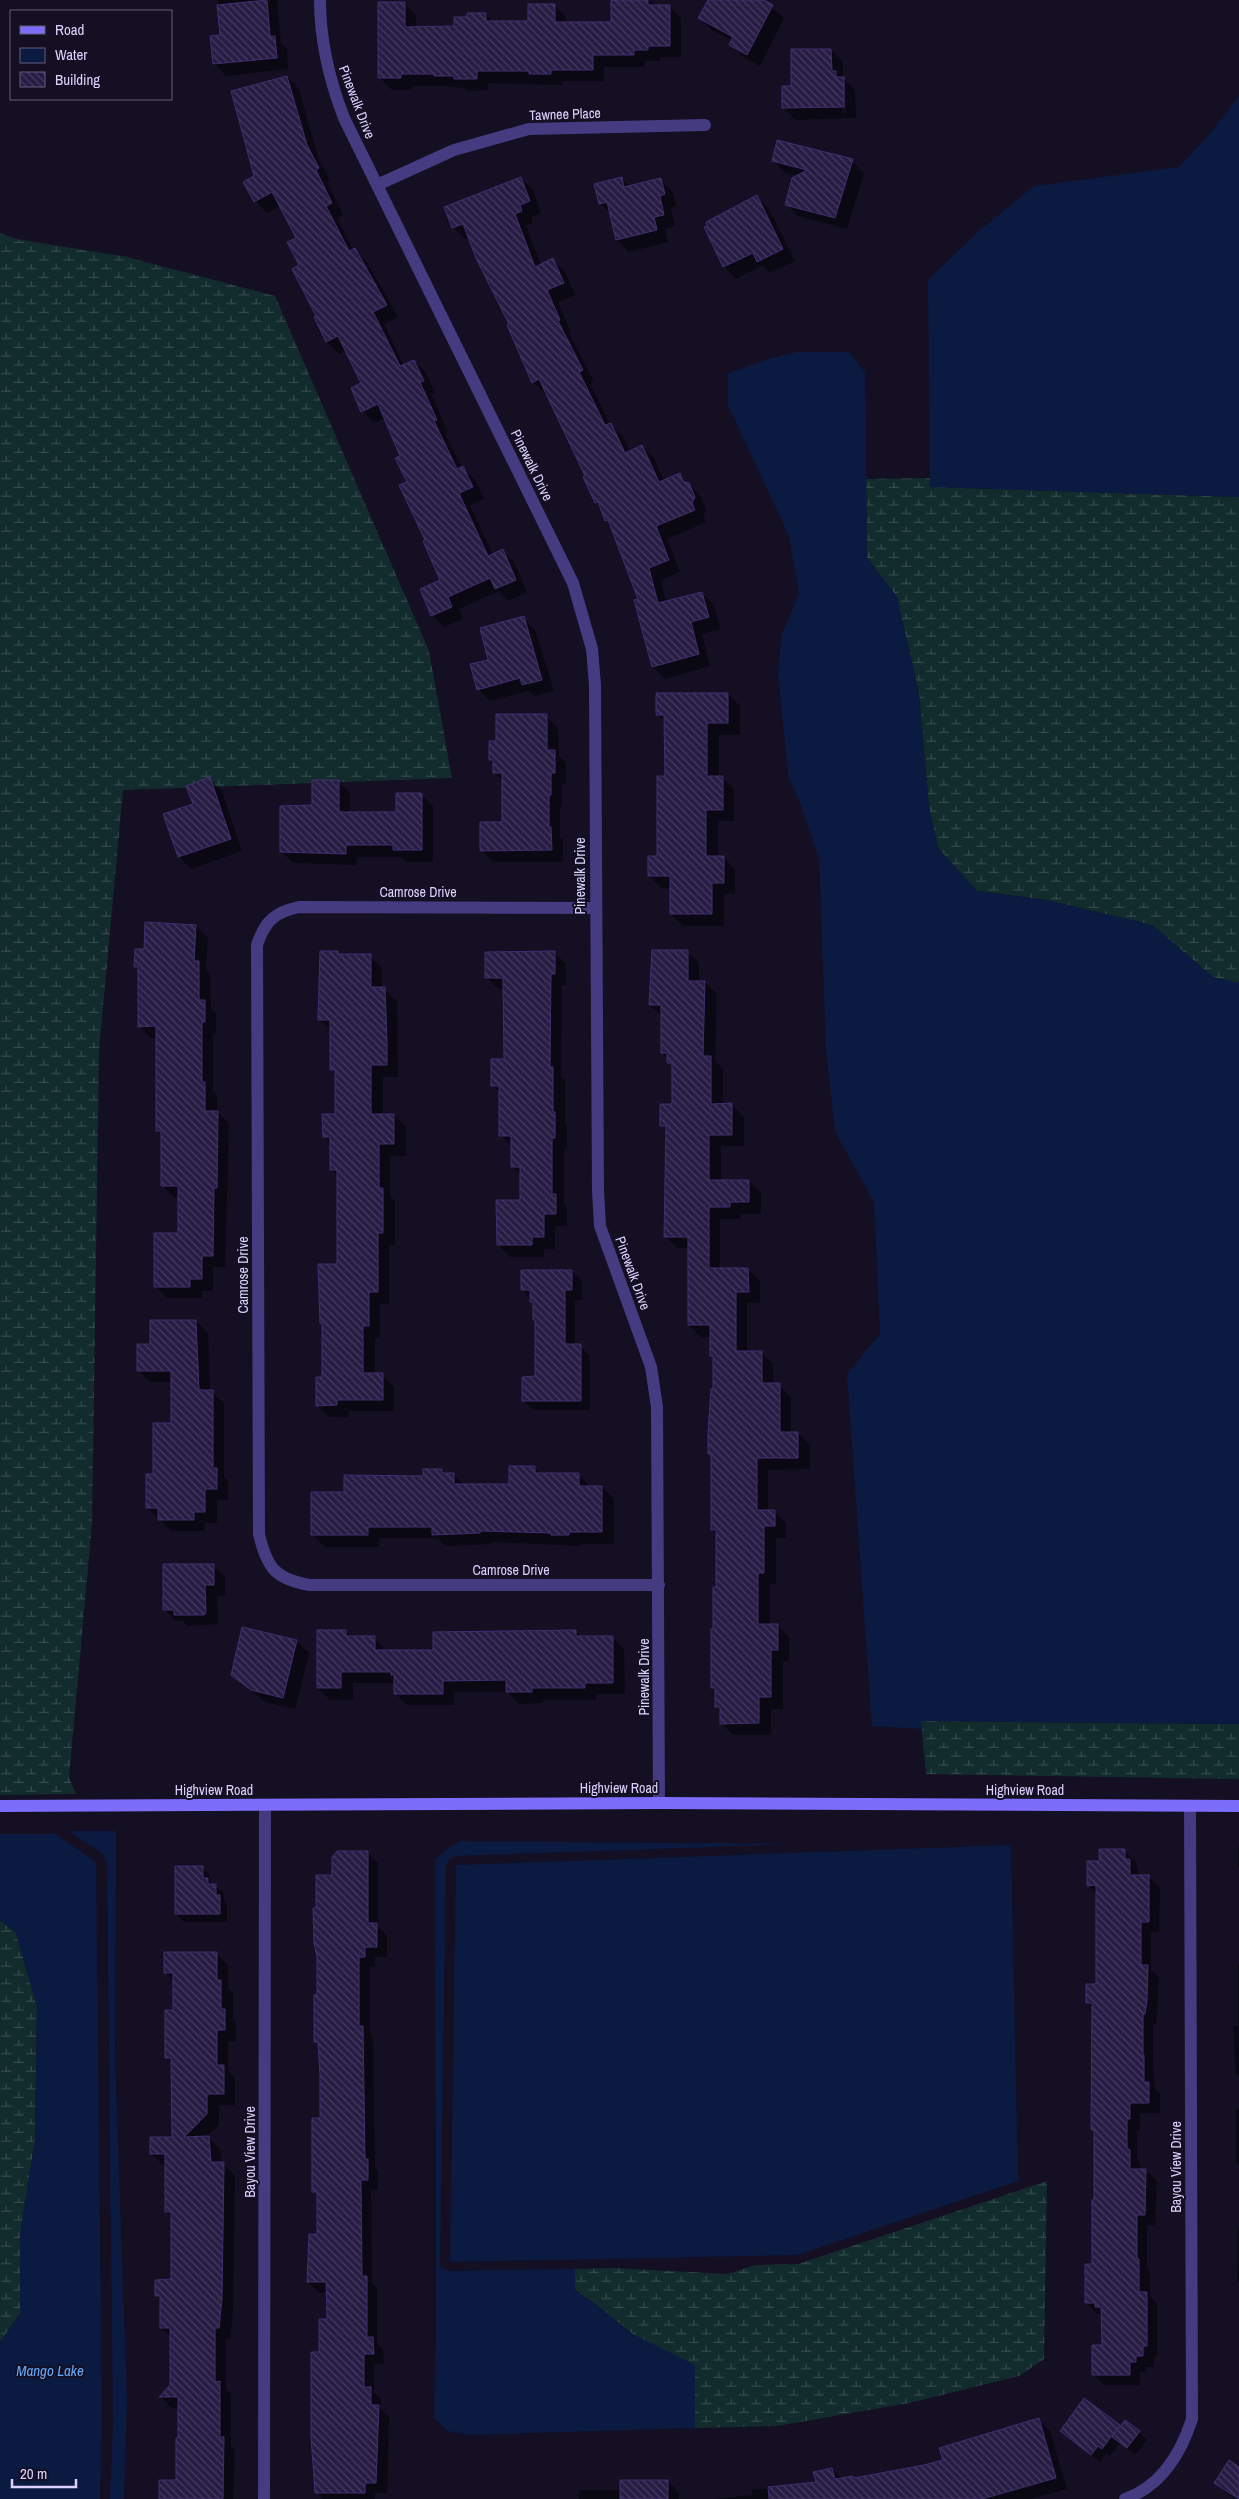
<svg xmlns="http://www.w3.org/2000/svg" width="1239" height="2499" font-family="'Archivo Narrow',sans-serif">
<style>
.wetland{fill:url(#wetland-marsh)}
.water{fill:#0b1a40}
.shadow{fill:#0007;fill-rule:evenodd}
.building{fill:url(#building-back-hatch);stroke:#402e6f}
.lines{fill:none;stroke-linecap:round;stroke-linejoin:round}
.street{stroke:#443b81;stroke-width:12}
.secondary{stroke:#7c6dfb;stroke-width:12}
.labels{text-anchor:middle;stroke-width:4;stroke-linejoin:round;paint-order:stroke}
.street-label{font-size:14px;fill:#dbd3fe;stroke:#140f23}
.water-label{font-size:15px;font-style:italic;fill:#64a9fa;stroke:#140f23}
</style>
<defs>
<pattern id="wetland-marsh" width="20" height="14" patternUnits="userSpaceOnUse" patternTransform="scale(1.25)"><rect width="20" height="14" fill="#122c2d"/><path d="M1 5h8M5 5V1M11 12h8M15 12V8" fill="none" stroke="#344a4c"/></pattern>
<pattern id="building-back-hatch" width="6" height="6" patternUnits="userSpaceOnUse" patternTransform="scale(1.25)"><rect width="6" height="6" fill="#271c44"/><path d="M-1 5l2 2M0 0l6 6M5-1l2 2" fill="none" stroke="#463c60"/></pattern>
</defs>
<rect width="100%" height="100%" fill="#140f23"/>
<g class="wetland">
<path d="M0,233L16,239L127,257L275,296L429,651L452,778L123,790L99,1051L92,1523L69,1778L76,1794L0,1795Z"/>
<path d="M930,478L931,487L1239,497V983L1213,977L1152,925L1046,900L977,891L938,848L929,808L919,694L897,597L867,558L866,479Z"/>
<path d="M921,1721L1239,1724V1779L926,1774Z"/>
<path d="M0,1920L16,1933L37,2006L35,2140L20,2236V2314L0,2342Z"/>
<path d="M1047,2181L1044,2359L1019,2376L909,2403L777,2426L695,2428L694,2365L634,2335L594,2303L575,2290V2269L614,2268L727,2274L756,2265L798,2264Z"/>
</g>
<g class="water">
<path d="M1239,96V497L930,487L928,280L979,231L1034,186L1179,167L1208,136Z"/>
<path d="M796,352H849L865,373L867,558L897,597L919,694L929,808L938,848L977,891L1046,900L1152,925L1213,977L1239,983V1724L921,1721V1729L872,1726L847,1374L880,1334L874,1202L835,1132L826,1048L819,858L801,805L788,775L778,673L782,634L799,594L789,536L728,405V374L762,361Z"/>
<path d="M69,1831H116L115,2060L127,2399L124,2499H110L113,2421L107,1862L103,1854Z"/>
<path d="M0,1834H55L96,1862L102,2421L100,2499H0V2342L20,2314V2236L35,2140L37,2006L16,1933L0,1920Z"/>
<path d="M459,1841L792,1844L456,1856L450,1858L446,1865L440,2265L443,2269L450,2271L575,2269V2291L594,2303L634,2335L695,2365V2428L469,2435L448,2431L434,2418L436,2323L435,1859Z"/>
<path d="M1011,1845L1018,2181L797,2255L450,2262L456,1865Z"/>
</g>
<g class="shadow">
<path d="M218,0H277L281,43L287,49L288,69L226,76L214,64L221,37Z"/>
<path d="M613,0H650L657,6H669L681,18V57H660V61H645V67H604V81H562V85L488,83V90L468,91L464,88L445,86H412V90H392L380,78L404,3L416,15V28H455L468,18L486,14L493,22H530L554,5L566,17V23H613Z"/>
<path d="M709,0H763L784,18L760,66L743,57L731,45L733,41L712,30L700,18Z"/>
<path d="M831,50L843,62V78L855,90L856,118L796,120L784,108L793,87ZM843,82L845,84L846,113H843Z"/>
<path d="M287,77L299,89L318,158L330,180L327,182L343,215L337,218L353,250L367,262L398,317L384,324L404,366L414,361L426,373L435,393L431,394L448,432L445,434L462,468L475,480L484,499L470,505L493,555L502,550L514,562L527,592L508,601L499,591L459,609L463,619L444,627L432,615L442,581L427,541L402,457L385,418L374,423L362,411L363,384L346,350L339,354L327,342L315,318L318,316L301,266L297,238L281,206L267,213L255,201L256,177Z"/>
<path d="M773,161H852L864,173L847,229L798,216L786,204L798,176L785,173Z"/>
<path d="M521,178L533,190L541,213L531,217L533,223L526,226L541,265L553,260L565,272L575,295L558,302L571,332L569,333L594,382L590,384L610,425L623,436L630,452L642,446L654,458L664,481L680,475L701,497L706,510L703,516L706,522L667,539L680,572L661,580L666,602L702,593L714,605L720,629L702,634L710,666L665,679L653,667L635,601L640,600L611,525L596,502L587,477L547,393L545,394L533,382L510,325L470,237L465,239L453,227Z"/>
<path d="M622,178L630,187L661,180L673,192L676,206L671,208L675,226L665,229L668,242L629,252L617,240L611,214L600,203Z"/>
<path d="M757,197L769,209L795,261L770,273L763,265L736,279L725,267L705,228Z"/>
<path d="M523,618L535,630L554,691L535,696L529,691L490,701L478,689L489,660Z"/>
<path d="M728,694L740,706V735H719V777H722L734,789V821H718V857H723L735,869V894H724V926H683L671,914V888H661L649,876L658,857L666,777V723L658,715Z"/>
<path d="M546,716L558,728L559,756L566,763V784H562V807H560V838L563,840V862H493L481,850L503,824V781L494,772V764L490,760L498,742Z"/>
<path d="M210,779L222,791L242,851L191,869L179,857L194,805Z"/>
<path d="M338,781L350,793V813H398L421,794L433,806V862H406L401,857H357V865L293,863L281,851Z"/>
<path d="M196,926L208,938L206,970L210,974L211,1008L216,1013V1033H213V1091L217,1095V1111L229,1124L225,1267H213V1291H202V1298H167L155,1286L180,1235V1197H174L162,1185V1135L157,1130V1038H151L139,1026V970L135,966L145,950Z"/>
<path d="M687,951L699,963V982H705L717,994L715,1061L723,1069V1105H732L744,1117V1146H721V1182L749,1181L761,1193V1214H741V1219H720V1269H748L760,1281V1303H747V1352H761L773,1364V1385H779L791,1397V1433H798L810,1445V1469L768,1470V1511H774L786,1523V1538H776V1584H770V1625H777L789,1637V1661H783V1709H771V1735H733L721,1723V1711L716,1706V1692L712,1688L717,1535L712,1530V1456L709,1453L714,1358L711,1355V1337H701L689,1325V1248H677L665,1236L667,1131L662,1125L674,1105V1067L662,1052V1016L650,1005Z"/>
<path d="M337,952L341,956H370L382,968V988L397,1001L398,1077H383V1115H394L406,1127V1156H390V1196L395,1201V1245H389V1304H380V1338H375V1375H382L394,1387V1411H349V1417H329L317,1405L324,1379V1325L321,1322L338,1266V1176L332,1170V1144L324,1136L336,1116V1075L331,1070V1031L320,1020Z"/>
<path d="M554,952L566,964V985H562L561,1077L565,1080V1123L567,1125V1149H564V1204L567,1207V1226H555V1249H544V1257H510L498,1245L521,1201V1175L513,1166V1148L500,1135V1093L492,1085L505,1060V989H498L486,977Z"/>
<path d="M572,1271L582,1281V1300H575V1346H580L590,1356V1410H533L523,1400L536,1377L534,1304L522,1290Z"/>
<path d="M196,1321L208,1333L210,1391L224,1403V1477L228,1482V1500H217V1523H205V1531H171L147,1508L154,1476L172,1424V1382H150L138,1370L151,1345Z"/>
<path d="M534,1467L541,1474H578L591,1487H602L614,1499V1544H581V1546L491,1542V1544L445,1546L438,1538H379V1547H325L313,1535L345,1494L425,1478L441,1470L445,1474H454L465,1486H510Z"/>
<path d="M213,1565L225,1577V1596H217L218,1624L187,1626L183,1621H176L164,1609Z"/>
<path d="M243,1629L297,1641L309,1653L295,1709L265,1702L232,1675Z"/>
<path d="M346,1631L351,1637H374L386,1651H434L576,1632L581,1637H612L624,1649L625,1694H596V1700H543V1703L519,1704L508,1692H454V1705H407L395,1693V1683H353V1700H330L318,1688Z"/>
<path d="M1238,1847H1239V1867L1238,1866Z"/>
<path d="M1124,1850L1135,1861L1140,1877H1149L1160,1888L1159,1932H1151V1970L1159,1977L1157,2012L1156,2024H1153V2065L1155,2089L1160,2094V2113H1140V2130H1137V2160L1140,2163V2170H1146L1157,2181L1155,2225H1147V2268L1150,2271V2296L1157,2304V2356H1154V2367H1146V2372H1140V2385H1104L1093,2374L1103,2346L1102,2314H1097L1086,2303L1094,2266L1096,2201V2133L1092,2130L1093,2008L1087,2003L1097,1985V1894L1088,1885L1100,1862Z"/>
<path d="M367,1852L378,1863V1927L387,1935V1957H375V1967H370V2035L373,2038L375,2168L378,2171V2190H371L372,2283L377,2288V2343L383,2349L384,2364H374V2392L381,2399V2409L389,2417L387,2493H375V2499H323L317,2492L320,2353L328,2320L327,2293H319L308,2282L318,2235V2195L314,2191L321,2119L319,2045L316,2041L319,1996V1958L314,1928L317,1876H333Z"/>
<path d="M202,1867L210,1875V1882L224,1893V1900L227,1904V1922H184L176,1914Z"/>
<path d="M216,1953L228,1965V1988L233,1993V2019L236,2022V2041H228V2071L235,2078V2105H219V2125L207,2136L220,2149L222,2163L235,2175L233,2311L230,2339H226V2389L231,2394V2446L235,2450L233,2499H160L178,2481L179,2440V2408H172L161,2397L172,2386V2338L161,2328V2300L156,2295L172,2281V2218L167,2212V2165H163L151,2153L173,2138V2064L166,2058L174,2011V1981L166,1972Z"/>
<path d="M1238,1965H1239V2076L1236,2073L1233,2026H1238Z"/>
<path d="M1236,2109H1239V2165L1236,2162Z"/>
<path d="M1238,2228H1239V2282L1237,2280Z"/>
<path d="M1038,2420L1050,2431L1067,2489L1031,2499H714L752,2495V2490L817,2483L832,2469L842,2479H855L944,2461Z"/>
<path d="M1119,2426L1139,2432L1147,2440L1135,2455L1120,2443L1110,2456L1106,2453L1100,2462L1061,2431Z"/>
<path d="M1239,2469V2499H1234L1215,2483Z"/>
<path d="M668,2481L679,2493V2499H579V2490H621Z"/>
</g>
<g class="building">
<path d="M267,0L270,36H275L277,58L213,64L210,36L220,35L217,5Z"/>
<path d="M611,0H648V5H670V46H648V50H634V55H593V70H551V74H529V71H477V79H454V76H434V74H401V78H378V2H405V27L454,26V17H467V13H486V21H528V4H555V22H611Z"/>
<path d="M708,0H764L773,5L747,55L729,45L733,37L698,18Z"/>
<path d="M791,49H831L832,71H836V77H844V107L782,108V86H791Z"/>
<path d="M287,76L307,145L319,168L316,170L332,203L326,206L349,251L355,248L387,305L373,312L400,366L414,360L424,381L420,382L437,420L434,421L457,469L463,466L473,487L459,493L488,556L503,549L516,580L495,589L490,578L448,597L452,607L431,616L420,589L440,580L423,541L425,540L399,485L407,482L395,458L400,456L378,404L361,412L351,388L361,383L338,336L326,342L314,317L316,316L292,269L299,265L287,242L296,238L272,192L254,202L243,182L254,176L231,91Z"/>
<path d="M777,140L853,159L835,218L785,205L792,178L807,170L772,161Z"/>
<path d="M521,177L530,201L520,205L522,211L515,214L535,267L553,258L564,283L547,290L560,320L558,321L583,370L579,372L605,425L611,423L625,453L642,445L659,482L680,473L683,481L689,483L695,497L692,503L695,510L656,526L669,560L649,568L658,603L702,592L709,617L691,622L699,654L652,667L634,600L638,599L608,520L605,521L598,502L595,503L583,477L585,476L539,379L532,383L507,325L509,324L476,258L463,224L452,228L444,207Z"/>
<path d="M622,177L624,187L661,178L665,194L660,196L664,215L654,217L657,230L616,240L607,202L599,204L594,184Z"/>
<path d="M757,195L783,249L757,262L753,253L723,267L704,227L707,226L706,222Z"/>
<path d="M524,616L542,680L522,685L520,678L477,690L470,664L488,660L480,628Z"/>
<path d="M656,693H728V723H707V776H723V810H706V856H724V883H712V914H670V876H648V856H657V776H665L664,715H656Z"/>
<path d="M496,714H547V750H555V773H551V795H549V827H551L552,850L480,851V822H502V773H493V760H489V741H496Z"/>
<path d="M210,777L231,839L178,857L163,814L193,804L186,786Z"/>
<path d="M312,780H339V812H396V793H422V850H393V845H346V854L280,852V806L312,805Z"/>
<path d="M145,922L196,925L194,961H199V1000H205V1022H202V1082H205V1111H218L217,1188H214L213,1256H202V1279H190V1287H154V1233H178V1186H161V1131H156V1026L138,1027V967H134L135,949H144Z"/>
<path d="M652,950H688V981H705L703,1056H711V1104L732,1103V1135H709V1180H749V1202H730V1207H709V1268H748L749,1292H736V1351H762V1383H780V1432H798V1458H757V1510H775V1526H764V1573H758V1624H778V1650H771V1697H759V1723L720,1724V1707H715V1688H711V1629H713V1587H716V1530H711V1454H708V1432L711,1389H713V1356H710V1325H688V1237H664L666,1126H660V1104H672V1063H667V1053H661V1005H649Z"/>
<path d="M320,951H338V954H371V987H385L387,1041V1065H371V1114H394V1144H379V1188H383V1233H378V1292H369V1326H363V1373H383V1400H337V1405L316,1406V1377H322V1323H320L318,1264H337V1170H330V1137H323L322,1114H335V1070H330V1020H318Z"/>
<path d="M555,951V974H551L550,1067H553V1112H555V1138H552V1194H556V1214H544V1237H532V1245H497L496,1200H520V1167H511V1136H499V1086H491V1059H504L503,978H485V952Z"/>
<path d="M521,1270H572V1290H565V1344H581V1401H522V1377L535,1376V1320H533V1302H530V1290H521Z"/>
<path d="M150,1320H196L199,1390H213V1468H217V1489H205V1512H194V1520H158V1508H146V1474H153V1423H171V1371H137V1344H150Z"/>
<path d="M509,1466H535V1473H579V1486H602V1532H569V1535H551V1533L480,1531V1533L432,1535V1527H368V1535H311V1492H344V1475L423,1476V1469H442V1473H454V1484H509Z"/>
<path d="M163,1564H214V1585H205L206,1613L204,1615H174V1610H163Z"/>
<path d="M242,1627L297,1640L283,1698L251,1690L231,1675Z"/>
<path d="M317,1630H346V1636H375V1650H433V1632L576,1630V1636H613V1683H585V1688H532V1692H506V1680L443,1681V1694H394V1675H391V1672H341V1688H317Z"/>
<path d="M1099,1849H1125V1859H1130V1875H1149V1922H1141V1965H1148L1147,2000L1145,2014H1143V2055H1144V2082H1149V2103H1130V2119H1127V2148L1130,2150V2169H1146L1145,2215H1137V2259H1139V2292H1147V2346H1143V2356H1136V2362H1130V2375H1092V2345H1102L1101,2307H1095V2303H1085V2264H1092V2200H1094V2130H1091L1092,2003H1086V1984H1096V1885L1087,1886V1861H1099Z"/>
<path d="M337,1851H368V1923H377V1947H365V1957H359V2026H363L365,2159H368V2180H361L362,2276H367V2337H373L374,2354H364V2387H371V2405H379L376,2483H365V2493H315L311,2436V2352H319V2319H327L326,2282H307L309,2234H317V2192H312V2118H320V2075L318,2042H314V1995H317V1957L314,1943L313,1908H316V1875H332V1857Z"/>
<path d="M175,1866H203V1878H208V1884H216V1895H220V1914H175Z"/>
<path d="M164,1952H217V1980H221V2009H225V2030H217V2065H224V2094H207V2114L184,2137L209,2136L211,2162H224L222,2299L219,2328H215V2382L220,2381V2437H224L223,2499H159V2480H176V2438H178V2397H159L170,2385V2328H160V2296H155V2280L171,2279V2212H165V2154H150V2137H172L171,2058H165V2010H173V1973H164Z"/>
<path d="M1084,2398L1120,2425L1102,2449L1098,2446L1091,2455L1060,2431Z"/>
<path d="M1039,2418L1056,2478L982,2499H769L768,2487L816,2482L813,2472L832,2468L835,2479L853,2476L854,2478L924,2465L943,2460L939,2448Z"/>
<path d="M1125,2420L1140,2431L1127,2448L1112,2437Z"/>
<path d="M1229,2460L1239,2467V2499L1214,2483Z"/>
<rect x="620" y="2480" width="48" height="19"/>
</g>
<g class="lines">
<g class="street">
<path d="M320,0C320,42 329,79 344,118L573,583L592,649L595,685L598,1191L600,1226L651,1367L657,1407L659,1803"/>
<path d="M377,185L454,150L529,129L705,125"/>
<path d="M595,908L299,907C275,912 265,921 257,945L259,1534C267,1568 275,1579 310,1585H659"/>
<path d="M264,2499L265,1805"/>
<path d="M1125,2499C1162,2486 1181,2453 1192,2419L1190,1807"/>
</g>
<path class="secondary" d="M0,1806L659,1803L1239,1806"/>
</g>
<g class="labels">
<g class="street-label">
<text transform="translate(357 102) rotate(69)" y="5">Pinewalk Drive</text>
<text transform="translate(565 114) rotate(-2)" y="5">Tawnee Place</text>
<text transform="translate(532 465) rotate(64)" y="5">Pinewalk Drive</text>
<text transform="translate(580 876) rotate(-90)" y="5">Pinewalk Drive</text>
<text x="418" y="897">Camrose Drive</text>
<text transform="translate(633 1273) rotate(70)" y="5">Pinewalk Drive</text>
<text transform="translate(243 1275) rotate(-90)" y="5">Camrose Drive</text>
<text x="511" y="1575">Camrose Drive</text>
<text transform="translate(644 1677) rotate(-90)" y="5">Pinewalk Drive</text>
<text x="619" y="1793">Highview Road</text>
<text x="214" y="1795">Highview Road</text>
<text x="1025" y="1795">Highview Road</text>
<text transform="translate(250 2152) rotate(-90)" y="5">Bayou View Drive</text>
<text transform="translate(1176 2167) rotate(-90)" y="5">Bayou View Drive</text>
</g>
<g class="water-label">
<text x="50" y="2376">Mango Lake</text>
</g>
</g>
<rect x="10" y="10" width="162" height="90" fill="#140f23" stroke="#645d7b"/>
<rect x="20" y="26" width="25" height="8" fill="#7c6dfb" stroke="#645d7b"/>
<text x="55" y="35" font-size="15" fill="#dbd3fe">Road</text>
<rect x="20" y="48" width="25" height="15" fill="#0b1a40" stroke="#645d7b"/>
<text x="55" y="60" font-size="15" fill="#dbd3fe">Water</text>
<rect x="20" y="72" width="25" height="15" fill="url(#building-back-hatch)" stroke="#645d7b"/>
<text x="55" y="85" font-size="15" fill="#dbd3fe">Building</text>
<path d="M12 2479v8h64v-8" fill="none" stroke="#dbd3fe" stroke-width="2.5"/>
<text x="20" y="2479" font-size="15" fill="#dbd3fe" stroke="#140f23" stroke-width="4" paint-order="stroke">20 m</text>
</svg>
